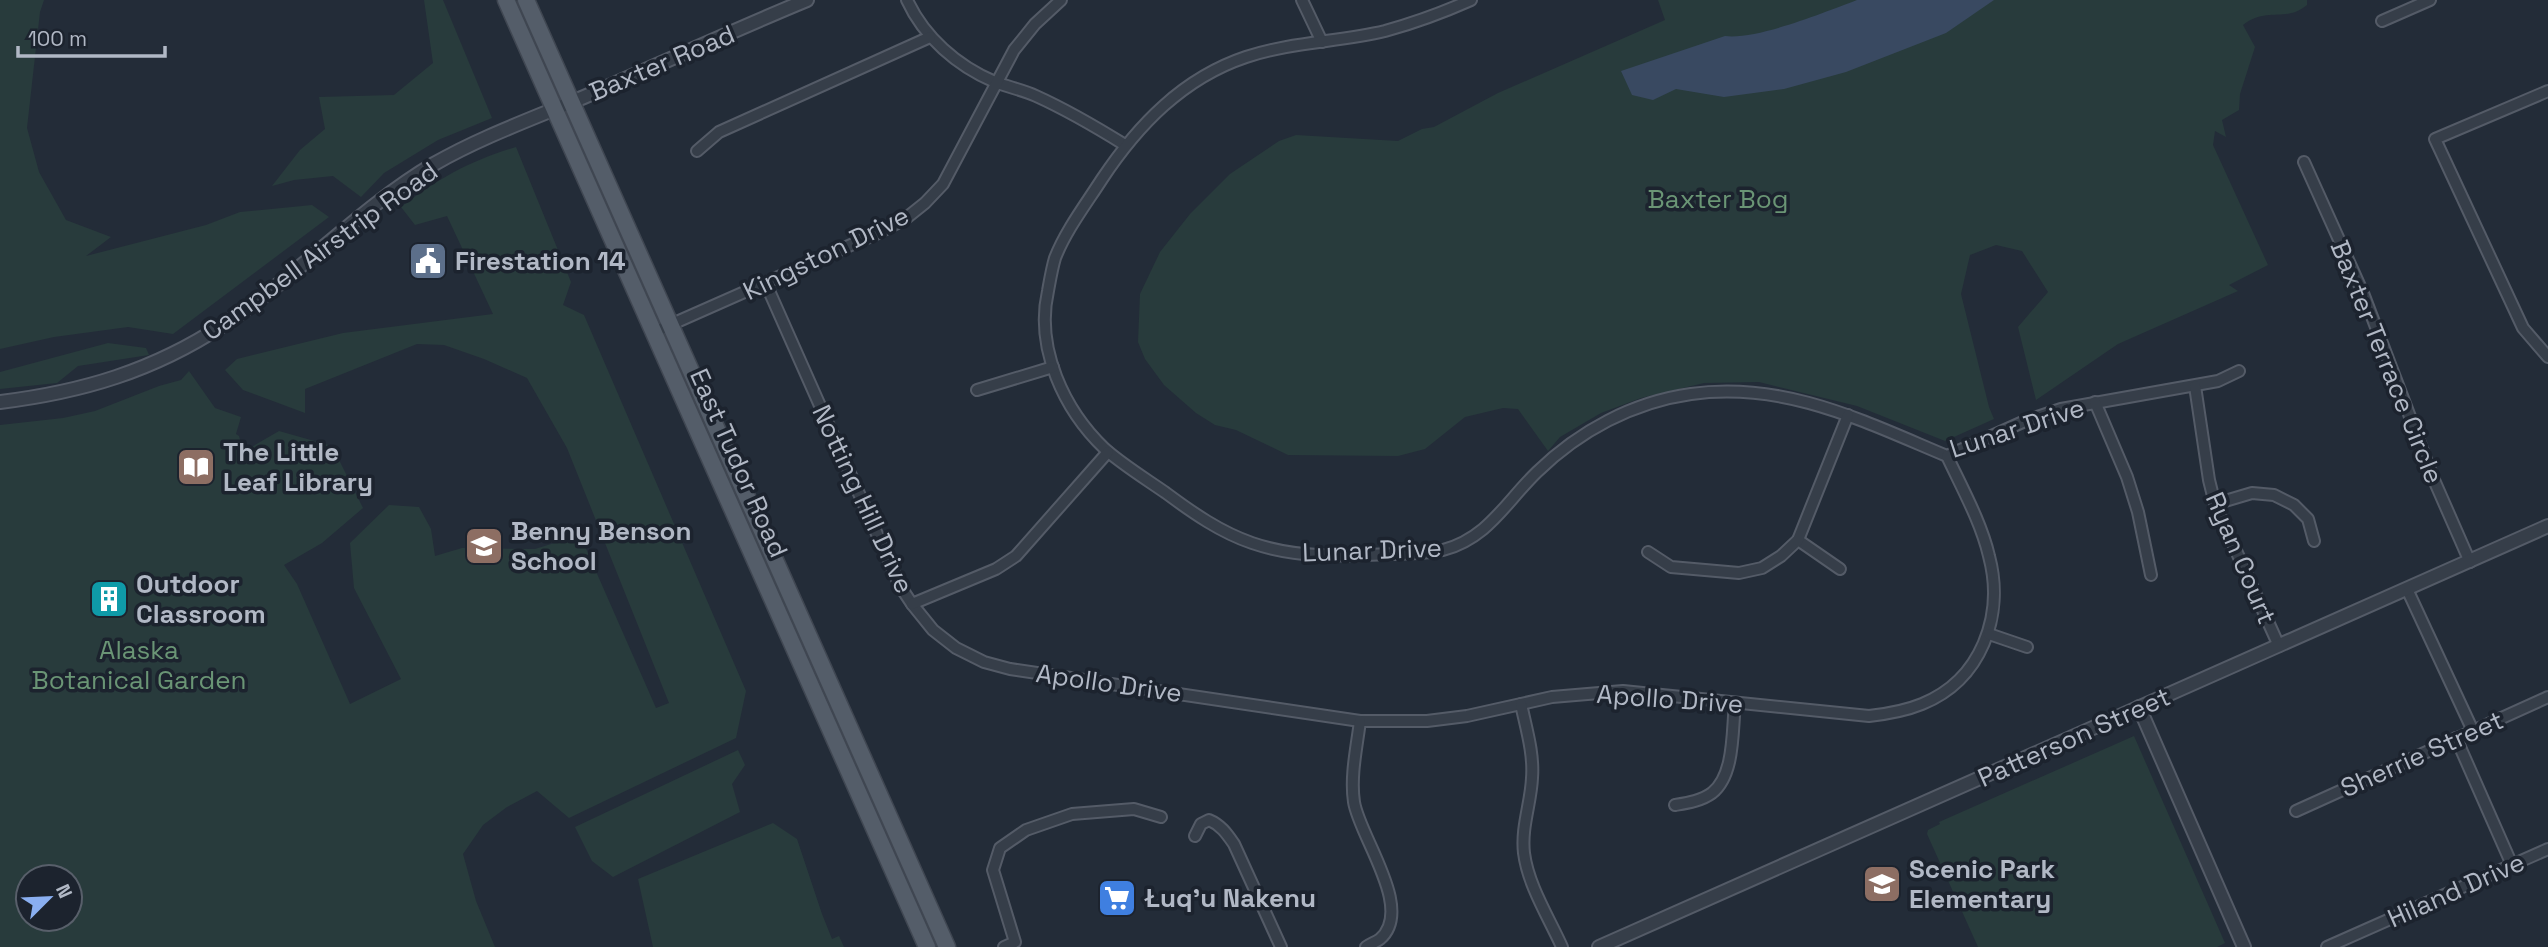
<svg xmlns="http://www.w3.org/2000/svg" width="2548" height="947" font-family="'Space Grotesk',sans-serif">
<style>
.green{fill:#283b3c;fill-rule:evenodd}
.water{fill:#394961}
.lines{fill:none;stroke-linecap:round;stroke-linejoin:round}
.minor-casing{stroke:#545b67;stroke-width:14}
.tertiary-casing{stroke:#545b67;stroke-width:16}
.primary-casing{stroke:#404752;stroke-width:19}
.minor{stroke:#363e49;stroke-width:10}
.tertiary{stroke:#363e49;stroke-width:12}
.primary{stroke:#545d69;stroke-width:16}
.labels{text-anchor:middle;stroke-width:7;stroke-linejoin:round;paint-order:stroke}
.street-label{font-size:26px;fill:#b1b8c5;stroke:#1c232e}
.park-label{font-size:26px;fill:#6a9575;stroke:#1c232e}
.poi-label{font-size:26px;font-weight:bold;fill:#b1b8c5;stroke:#1c232e;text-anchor:start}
</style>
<rect width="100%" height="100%" fill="#232c38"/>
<g class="green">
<path d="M0,0H44L40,12L27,128L39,172L66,220L111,237L86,256L206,225L240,212L312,205L329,217L173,334L128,327L54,337L0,349Z"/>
<path d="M424,0H443L492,118L438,140L384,173L361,197L333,176L294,180L272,186L300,150L325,129L319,97L394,95L433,63Z"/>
<path d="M1658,0H2307V5C2286,23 2267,6 2243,25L2255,47L2240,94L2239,110L2222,120L2226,137L2215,131L2213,145L2268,265L2229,285L2238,291L2118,344L2036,400L2018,327L2048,292L2022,251L1996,245L1970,255L1961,294L1989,407L1994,419L1945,441L1857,406L1759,382L1704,383L1641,398L1601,413L1560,437L1548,451L1518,409L1503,408L1465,417L1425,449L1398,456L1288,455L1236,430L1215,425L1196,413L1164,385L1145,359L1138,342L1140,294L1160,252L1190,214L1230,174L1279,141L1296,135L1398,141L1422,129L1434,127L1498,93L1665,20Z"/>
<path d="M516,147L571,282L563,305L584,315L746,691L736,738L569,818L537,791L507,807L483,825L463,854L476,901L495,947H0V425L63,418L95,411L159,386L181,380L189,371L215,408L241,417L236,434L239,436L243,452L279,431L332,446L363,508L322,543L284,565L297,584L350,704L401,679L354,588L350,543L389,505L419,507L431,529L435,556L462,548L535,549L580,535L656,708L669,703L567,448L527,378L484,359L444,345L417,344L305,389V413L243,390L225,370L237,359L343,333L493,314L447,216L415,225L401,207C439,178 470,161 516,147ZM28,877H70V919H28Z"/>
<path d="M108,343L146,348L149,355L78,366L57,383L0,389V372Z"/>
<path d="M2134,736L2225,943L2217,947H1978L1927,834L1928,830L1940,824L1939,822Z"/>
<path d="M738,750L745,765L732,784L740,812L613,877L592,861L575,827Z"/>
<path d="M773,823L797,839L822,914L832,939L839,936L844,947H653L638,879Z"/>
</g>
<path class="water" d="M1857,0H1994L1946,33L1846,72L1784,89L1724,97L1676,89L1653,100L1632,95L1621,71L1725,36C1757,40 1825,12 1857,0Z"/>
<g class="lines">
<defs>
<g id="minor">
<path d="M907,0C924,37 957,66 995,82C1008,87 1023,90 1036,96C1067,110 1096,127 1125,145"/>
<path d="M1302,0L1322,42"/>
<path d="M1471,0C1444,12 1414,23 1385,31C1339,42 1291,42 1246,57C1183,78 1138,125 1102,179C1086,204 1066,230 1055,258C1052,268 1050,280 1048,291C1035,348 1064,410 1105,449C1123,465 1146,479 1166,493C1193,513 1220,532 1252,543C1298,559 1345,556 1393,554C1409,553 1427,554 1443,550C1488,538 1505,503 1537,472C1579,431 1633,402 1691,394C1785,381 1863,421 1947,456L2025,421L2061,409L2218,381L2239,371"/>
<path d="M2382,21L2430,0"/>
<path d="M2548,91L2435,139L2523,328L2548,357"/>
<path d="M697,151L719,132L930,37"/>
<path d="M2304,162L2363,293L2434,480L2470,562"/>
<path d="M766,284L900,586L912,604L933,630L956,648L984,662L1010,669L1360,721H1427L1467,716L1552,697L1623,691L1869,716C1887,714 1905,711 1922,704C1981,680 2005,616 1989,556C1981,522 1962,488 1947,456"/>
<path d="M654,332L878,233L905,219L925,203L943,184L1014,50L1035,24L1061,0"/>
<path d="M2195,386L2209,480L2215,504L2279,646"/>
<path d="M977,390L1053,367"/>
<path d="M2095,402L2127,477L2138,512L2151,575"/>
<path d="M2215,504L2252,493L2274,495L2294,505L2308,519L2314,541"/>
<path d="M1798,540L1840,569"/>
<path d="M1648,552L1671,567L1739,573L1762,568L1781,556L1798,540L1848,415"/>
<path d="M2407,589L2473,731"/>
<path d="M912,604L996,569L1016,556L1108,452"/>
<path d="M1989,634L2027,647"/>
<path d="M1521,704C1526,728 1534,753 1532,778C1531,803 1521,827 1524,853C1528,885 1549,918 1562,947"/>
<path d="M1360,721C1357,746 1350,776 1354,802C1359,836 1415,909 1380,939C1376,942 1370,944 1366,947"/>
<path d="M2456,738L2512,865"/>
<path d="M1675,805C1687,803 1701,801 1712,793C1735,775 1732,730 1735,704"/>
<path d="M2296,811L2548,697"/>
<path d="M1195,836L1201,824L1209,820C1221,825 1227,834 1234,844L1281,947"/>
<path d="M1004,947L1015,942L993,870L1000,848L1026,830L1072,814L1134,809L1161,817"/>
<path d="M2327,947L2548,849"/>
</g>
<g id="tertiary">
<path d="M0,402C82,392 153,371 223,325C297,277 358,209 434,164C481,137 534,118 584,97C658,65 732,31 807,0"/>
<path d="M2139,707L2244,947"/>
<path d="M1599,947L2548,526"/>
</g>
<g id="primary">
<path d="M506,0L927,947"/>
<path d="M526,0L947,947"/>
</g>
</defs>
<use href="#minor" class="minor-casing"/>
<use href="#tertiary" class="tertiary-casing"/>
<use href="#primary" class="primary-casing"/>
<use href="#minor" class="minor"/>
<use href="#tertiary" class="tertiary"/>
<use href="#primary" class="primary"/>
</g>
<defs>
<symbol id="civic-square" viewBox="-11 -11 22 22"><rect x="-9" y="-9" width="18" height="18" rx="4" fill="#5c6f8a" stroke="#1c232e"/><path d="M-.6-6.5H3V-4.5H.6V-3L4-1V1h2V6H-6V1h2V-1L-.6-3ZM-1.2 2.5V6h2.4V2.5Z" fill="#fff"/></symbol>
<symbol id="library-square" viewBox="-11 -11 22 22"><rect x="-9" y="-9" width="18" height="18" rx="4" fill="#8d6e63" stroke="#1c232e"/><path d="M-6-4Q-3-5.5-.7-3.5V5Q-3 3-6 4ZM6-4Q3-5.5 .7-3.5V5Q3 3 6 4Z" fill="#fff"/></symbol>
<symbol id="school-square" viewBox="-11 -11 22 22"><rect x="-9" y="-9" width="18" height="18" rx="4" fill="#8d6e63" stroke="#1c232e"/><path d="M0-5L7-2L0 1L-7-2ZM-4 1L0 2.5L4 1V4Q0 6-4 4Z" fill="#fff"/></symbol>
<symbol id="building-square" viewBox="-11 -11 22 22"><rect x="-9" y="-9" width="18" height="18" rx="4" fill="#0f9aa8" stroke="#1c232e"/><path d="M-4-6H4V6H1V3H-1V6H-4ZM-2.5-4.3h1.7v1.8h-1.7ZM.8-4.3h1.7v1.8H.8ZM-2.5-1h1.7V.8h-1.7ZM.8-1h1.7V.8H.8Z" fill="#fff"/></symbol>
<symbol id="supermarket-square" viewBox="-11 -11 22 22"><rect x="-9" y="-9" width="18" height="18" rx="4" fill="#3f7fe0" stroke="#1c232e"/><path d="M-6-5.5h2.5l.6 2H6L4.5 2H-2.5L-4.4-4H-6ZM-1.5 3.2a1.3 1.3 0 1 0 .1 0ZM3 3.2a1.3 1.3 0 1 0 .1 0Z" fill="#fff"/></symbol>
</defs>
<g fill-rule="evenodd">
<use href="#civic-square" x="406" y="239" width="44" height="44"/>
<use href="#library-square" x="174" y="445" width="44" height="44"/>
<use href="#school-square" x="462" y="524" width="44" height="44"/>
<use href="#building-square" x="87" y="577" width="44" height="44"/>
<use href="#school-square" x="1860" y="862" width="44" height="44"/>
<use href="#supermarket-square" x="1095" y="876" width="44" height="44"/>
</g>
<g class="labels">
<g class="street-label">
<text transform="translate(662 63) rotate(-23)" y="9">Baxter Road</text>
<text transform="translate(320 251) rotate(-36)" y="9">Campbell Airstrip Road</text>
<text transform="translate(826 253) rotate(-26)" y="9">Kingston Drive</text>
<text transform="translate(2387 362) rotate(68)" y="9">Baxter Terrace Circle</text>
<text transform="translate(2017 428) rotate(-18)" y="9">Lunar Drive</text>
<text transform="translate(739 463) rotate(66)" y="9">East Tudor Road</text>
<text transform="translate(863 499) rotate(65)" y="9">Notting Hill Drive</text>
<text transform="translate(1372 550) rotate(-2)" y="9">Lunar Drive</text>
<text transform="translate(2241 558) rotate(67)" y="9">Ryan Court</text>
<text transform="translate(1109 683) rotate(8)" y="9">Apollo Drive</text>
<text transform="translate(1670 699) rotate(4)" y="9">Apollo Drive</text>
<text transform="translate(2074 737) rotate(-24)" y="9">Patterson Street</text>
<text transform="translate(2422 754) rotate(-24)" y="9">Sherrie Street</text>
<text transform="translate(2456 890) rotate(-24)" y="9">Hiland Drive</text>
</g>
<g class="park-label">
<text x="1718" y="208">Baxter Bog</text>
<text x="139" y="659">Alaska<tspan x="139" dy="30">Botanical Garden</tspan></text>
</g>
<g class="poi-label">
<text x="455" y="270">Firestation 14</text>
<text x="223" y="461">The Little<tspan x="223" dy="30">Leaf Library</tspan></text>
<text x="511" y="540">Benny Benson<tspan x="511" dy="30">School</tspan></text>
<text x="136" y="593">Outdoor<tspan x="136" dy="30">Classroom</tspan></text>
<text x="1909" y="878">Scenic Park<tspan x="1909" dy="30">Elementary</tspan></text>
<text x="1144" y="907">Łuq’u Nakenu</text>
</g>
</g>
<g transform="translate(49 898) rotate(66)"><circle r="33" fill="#1c232e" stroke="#585f6a" stroke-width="2"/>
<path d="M0-5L12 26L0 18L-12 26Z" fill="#8aaff1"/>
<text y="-10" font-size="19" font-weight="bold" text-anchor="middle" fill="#b1b8c5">N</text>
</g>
<path d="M18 46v10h147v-10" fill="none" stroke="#b1b8c5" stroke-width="3.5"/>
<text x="28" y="46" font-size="21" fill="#b1b8c5" stroke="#1c232e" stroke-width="5" paint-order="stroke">100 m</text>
</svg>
